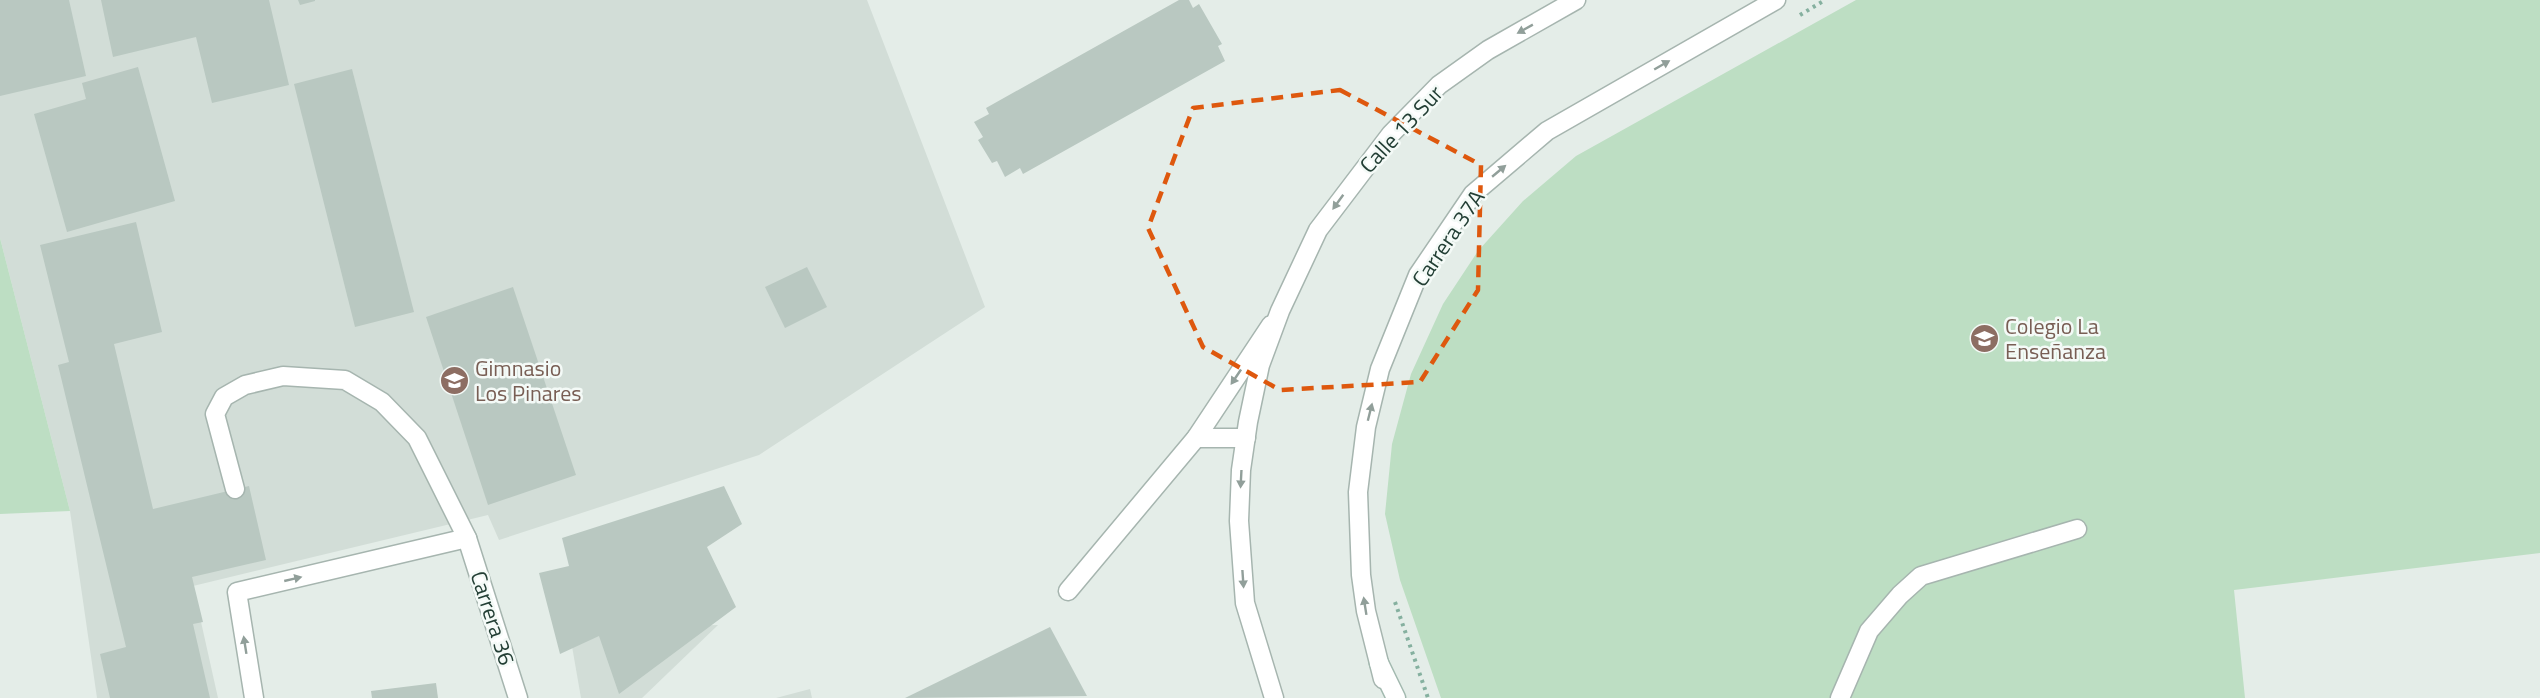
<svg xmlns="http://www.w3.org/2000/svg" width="2540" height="698" font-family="'Titillium Web',sans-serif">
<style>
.built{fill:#d2ddd7}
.green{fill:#bddec3}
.building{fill:#b9c8c1}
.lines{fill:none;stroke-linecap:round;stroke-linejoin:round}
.service-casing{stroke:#a6b5af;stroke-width:21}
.minor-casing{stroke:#a6b5af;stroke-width:21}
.tertiary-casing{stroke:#a6b5af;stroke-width:21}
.secondary-casing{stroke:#a2b9af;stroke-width:21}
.path{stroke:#85b09f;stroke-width:4;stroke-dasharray:3 4.5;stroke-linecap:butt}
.service{stroke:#fff;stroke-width:18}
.minor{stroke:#fff;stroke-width:18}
.tertiary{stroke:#fff;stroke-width:18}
.secondary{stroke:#fff;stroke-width:18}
.oneway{fill:#919f9a}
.marked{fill:none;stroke:#de580e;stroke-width:4.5;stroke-dasharray:12 8;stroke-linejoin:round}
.labels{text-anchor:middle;stroke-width:5;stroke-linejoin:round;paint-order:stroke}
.street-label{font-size:22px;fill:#233f35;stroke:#f4faf7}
.education-label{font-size:22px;fill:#785e54;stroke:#f4faf7;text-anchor:start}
</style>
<rect width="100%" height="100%" fill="#e4ede8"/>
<g class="built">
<path d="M0,0H867L985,307L759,455L499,540L488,515L193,586L218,698H97L70,511L0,238Z"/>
<path d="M718,625L642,698H581L569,629Z"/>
<path d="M810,689L812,698H776Z"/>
</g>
<g class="green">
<path d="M1856,0H2540V553L2234,590L2245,698H1441L1400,580L1385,514L1392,444L1411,374L1443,304L1478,251L1523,201L1576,156Z"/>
<path d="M0,238L70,511L0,514Z"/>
</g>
<g class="building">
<path d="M0,0H69L86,76L0,96Z"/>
<path d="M101,0H269L289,85L212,103L196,37L113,57Z"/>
<path d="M298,0H315V1L300,5Z"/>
<path d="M1179,0H1189L1193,8L1199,4L1222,44L1218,46L1225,61L1023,174L1020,168L1005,177L997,161L992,163L978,140L983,137L974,122L989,114L986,108Z"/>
<path d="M138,67L175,201L67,232L34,114L86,99L82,83Z"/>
<path d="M352,69L414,312L355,327L294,84Z"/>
<path d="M136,222L162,332L114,344L153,509L249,486L266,560L192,577L203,622L193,624L210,698H110L100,654L126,647L58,365L69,362L40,245Z"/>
<path d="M807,267L827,307L785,328L765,287Z"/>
<path d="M513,287L576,475L488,505L426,317Z"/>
<path d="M724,486L742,524L707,547L736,607L619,694L599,636L560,654L539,573L569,566L562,538Z"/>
<path d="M1050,627L1087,696L905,698Z"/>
<path d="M436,683L438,698H372L371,691Z"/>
</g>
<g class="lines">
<defs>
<g id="service">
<path d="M1196,438H1246"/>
<path d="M235,489L215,414L224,397L245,385L283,376L345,380L382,402L417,438L467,538"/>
<path d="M1068,591L1196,438L1271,325"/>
<path d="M1840,698L1869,631L1900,595L1921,576L2077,529"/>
</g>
<path id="minor" d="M254,698L237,592L467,538L518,698"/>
<g id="tertiary">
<path d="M1383,679L1366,611L1361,575L1358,492L1366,427L1380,369L1418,275L1473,194L1547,131L1776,0"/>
<path d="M1274,698L1245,603L1239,521L1241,470L1248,422L1260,365L1280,311L1318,230L1391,134L1439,85L1488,50L1576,0"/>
</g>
<path id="secondary" d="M1379,663L1396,698"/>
</defs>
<use href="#service" class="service-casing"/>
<use href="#minor" class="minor-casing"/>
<use href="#tertiary" class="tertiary-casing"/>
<use href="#secondary" class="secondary-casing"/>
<g class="path">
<path d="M1800,15L1825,0"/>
<path d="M1395,602L1428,698"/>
</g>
<use href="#service" class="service"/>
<use href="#minor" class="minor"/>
<use href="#tertiary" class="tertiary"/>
<use href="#secondary" class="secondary"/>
</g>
<defs><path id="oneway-solid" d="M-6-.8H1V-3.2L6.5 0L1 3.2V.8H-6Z" transform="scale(1.5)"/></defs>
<g class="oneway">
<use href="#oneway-solid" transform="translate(1525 29) rotate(151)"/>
<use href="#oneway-solid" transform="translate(1662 65) rotate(-30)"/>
<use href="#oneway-solid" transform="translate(1499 171) rotate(-40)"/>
<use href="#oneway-solid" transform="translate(1338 202) rotate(126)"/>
<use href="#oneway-solid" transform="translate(1236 377) rotate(124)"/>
<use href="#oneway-solid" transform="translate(1370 412) rotate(-76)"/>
<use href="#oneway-solid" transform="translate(1241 479) rotate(93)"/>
<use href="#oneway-solid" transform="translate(293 579) rotate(-13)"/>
<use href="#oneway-solid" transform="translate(1243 579) rotate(86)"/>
<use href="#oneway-solid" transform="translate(1365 606) rotate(-99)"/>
<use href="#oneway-solid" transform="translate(245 645) rotate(-99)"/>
</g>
<path class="marked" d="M1340,90L1481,165L1478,290L1420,382L1280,390L1203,347L1148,228L1193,108Z"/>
<defs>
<symbol id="school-disc" viewBox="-11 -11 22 22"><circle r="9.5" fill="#8d6e63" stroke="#f4faf7"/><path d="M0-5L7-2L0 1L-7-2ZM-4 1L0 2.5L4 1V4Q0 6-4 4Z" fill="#fff"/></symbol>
</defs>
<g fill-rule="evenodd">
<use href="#school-disc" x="1968" y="322" width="33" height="33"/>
<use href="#school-disc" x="438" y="364" width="33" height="33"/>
</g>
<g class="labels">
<g class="street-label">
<text transform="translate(1401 129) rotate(-47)" y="8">Calle 13 Sur</text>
<text transform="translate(1448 238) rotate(-56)" y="8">Carrera 37A</text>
<text transform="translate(493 618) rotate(72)" y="8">Carrera 36</text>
</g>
<g class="education-label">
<text x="2005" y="334">Colegio La<tspan x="2005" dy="25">Enseñanza</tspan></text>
<text x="475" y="376">Gimnasio<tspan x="475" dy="25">Los Pinares</tspan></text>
</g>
</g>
</svg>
